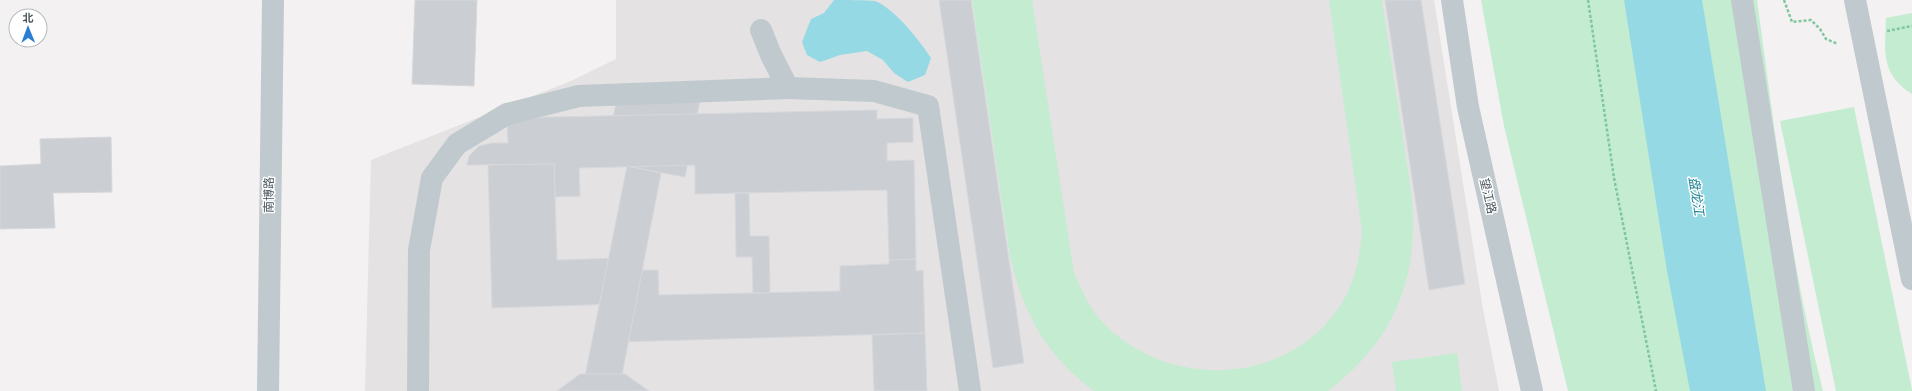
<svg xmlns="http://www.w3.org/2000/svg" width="1912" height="391" font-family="'Titillium Web','Noto Sans SC',sans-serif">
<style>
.education{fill:#e4e2e2}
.green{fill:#c4ecd1}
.water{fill:#95d9e5}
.building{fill:#cbced3;stroke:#d6d8dc}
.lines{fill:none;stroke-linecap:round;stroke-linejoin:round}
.path{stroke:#7fc79f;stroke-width:2.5;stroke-dasharray:3 2;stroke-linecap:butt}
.minor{stroke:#c0c9ce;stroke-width:22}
.labels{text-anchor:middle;stroke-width:3;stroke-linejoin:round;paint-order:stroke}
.street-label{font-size:12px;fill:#4a555d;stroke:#fff}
.water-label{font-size:13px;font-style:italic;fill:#188193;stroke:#fff}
</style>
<rect width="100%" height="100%" fill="#f3f1f1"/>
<path class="education" d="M616,0H1434L1483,309L1499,391H365L371,160L571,81L616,59Z"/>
<g class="green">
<path d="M972,0H1032L1074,273C1081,288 1087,303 1097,316C1160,391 1290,390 1343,301C1356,279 1360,255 1362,231L1329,0H1382L1412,197C1419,279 1394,341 1328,391H1094C1046,356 1023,313 1010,256Z"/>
<path d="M1481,0H1757C1775,131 1790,263 1823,391H1568L1504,126Z"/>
<path d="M1912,13V94C1880,74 1885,51 1886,18Z"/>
<path d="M1854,107L1912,390V391H1836L1780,121Z"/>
<path d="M1457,353L1462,391H1396L1392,362Z"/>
</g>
<g class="water">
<path d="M834,0C844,0 866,0 875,1C894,8 920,41 931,58L925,75L908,82L894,73L883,60L867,51L840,55L820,62L807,55L802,42L811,19L824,13Z"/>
<path d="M1624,0H1702L1766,391H1690L1667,271Z"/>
</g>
<g class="building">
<path d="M415,0H477L474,86L412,84Z"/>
<path d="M939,0H971L1024,363L993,368Z"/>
<path d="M1385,0H1421L1465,284L1429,290Z"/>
<path d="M620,84L700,100L685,177L604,162Z"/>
<path d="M877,110V119L913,118V142L887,143V161L914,160L916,259L889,260L887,190L695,194V165L579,168L580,196L555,197L554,164L467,165L469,156L479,146L492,143H508L507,118Z"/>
<path d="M111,137L112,192L53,193L55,228L0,229V166L41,164L40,139Z"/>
<path d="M554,164L557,260L618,258L619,270H658L659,295L840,291V266L889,264V260L916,259V271L923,270L925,333L620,342L619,304L492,308L488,165Z"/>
<path d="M627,166L661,173L619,391H582Z"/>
<path d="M735,193H749L750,236H769L770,293H753L752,257H736Z"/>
<path d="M925,333L927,391H874L872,335Z"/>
<path d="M580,374H625L649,391H557Z"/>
</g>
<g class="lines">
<g class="path">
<path d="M1588,0L1614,178L1656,391"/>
<path d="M1784,0L1792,22L1811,20L1820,29L1826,39L1838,44"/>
<path d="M1887,31L1912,26"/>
</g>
<g class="minor">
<path d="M1452,0L1468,107L1532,391"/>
<path d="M1742,0L1804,391"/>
<path d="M1855,0L1912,279"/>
<path d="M761,30L771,55L788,88L874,91L928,106L970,391"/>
<path d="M268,391L273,0"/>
<path d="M418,391L419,250L432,178L457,144L507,114L579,96L788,88"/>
</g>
</g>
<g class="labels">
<g class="street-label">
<text transform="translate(269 195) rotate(-89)" y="4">南博路</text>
<text transform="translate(1488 196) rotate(77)" y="4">望江路</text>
</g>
<g class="water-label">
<text transform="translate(1697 196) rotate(81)" y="5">盘龙江</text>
</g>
</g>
<g transform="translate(28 28) rotate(359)"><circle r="19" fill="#ffffff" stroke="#b7bbbe"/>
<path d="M0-3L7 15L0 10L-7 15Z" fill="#2a7ed5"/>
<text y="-6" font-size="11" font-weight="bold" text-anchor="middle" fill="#4a555d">北</text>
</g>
</svg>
